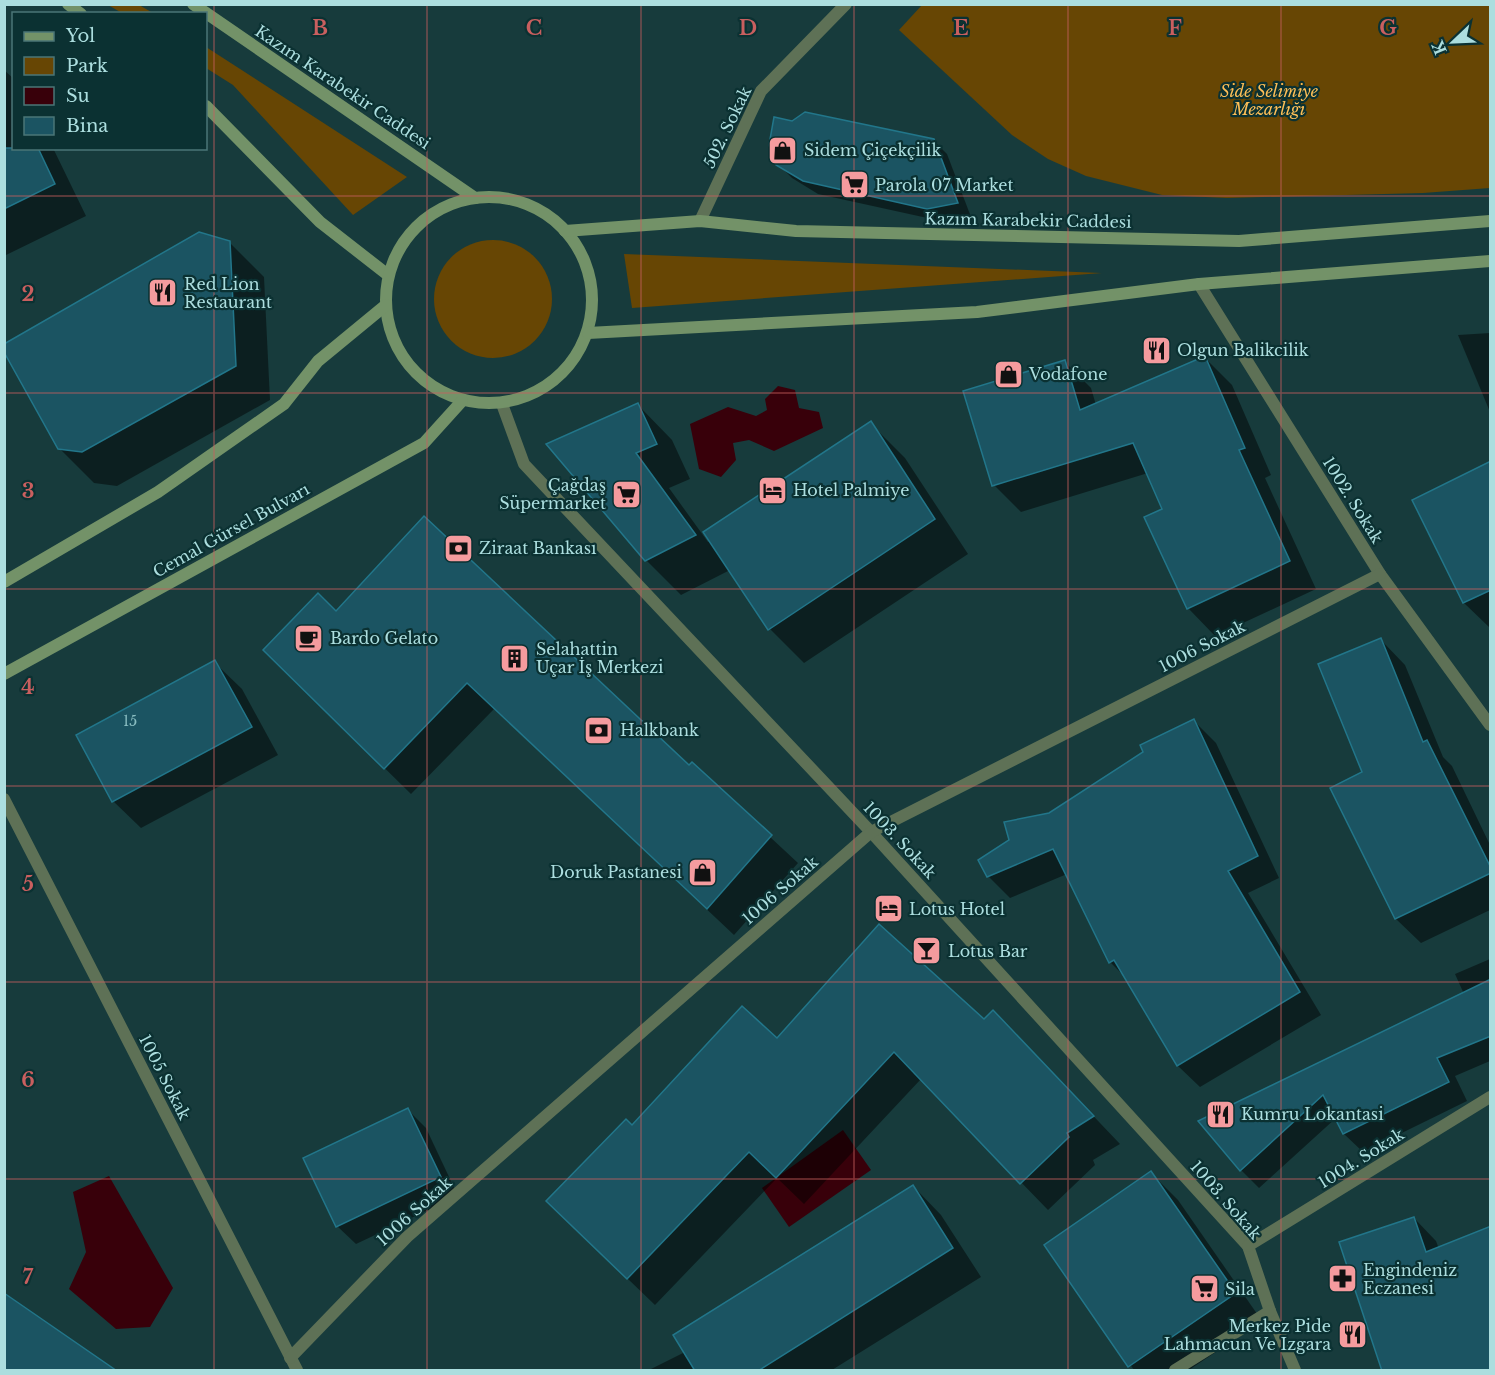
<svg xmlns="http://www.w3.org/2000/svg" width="1495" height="1375" font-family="'Libre Baskerville',serif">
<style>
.green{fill:#674604}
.water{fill:#38000a}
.shadow{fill:#0007}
.building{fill:#1b5462;stroke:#22768a;stroke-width:1.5}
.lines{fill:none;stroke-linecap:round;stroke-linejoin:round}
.minor{stroke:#5e7156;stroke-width:12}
.secondary{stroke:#739268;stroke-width:12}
.grid{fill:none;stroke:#c95f5f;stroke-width:1.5;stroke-opacity:0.55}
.labels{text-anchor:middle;stroke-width:4.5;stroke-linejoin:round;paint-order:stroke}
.number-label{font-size:14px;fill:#88bcc0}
.street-label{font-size:16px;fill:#acdedf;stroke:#0b3132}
.park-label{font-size:16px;font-style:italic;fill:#febf57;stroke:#0b3132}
.poi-label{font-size:16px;fill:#acdedf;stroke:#0b3132;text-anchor:start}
.grid-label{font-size:20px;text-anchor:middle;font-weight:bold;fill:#c95f5f;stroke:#0b3132;stroke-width:4.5;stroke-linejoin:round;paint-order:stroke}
</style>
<rect width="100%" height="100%" fill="#173b3c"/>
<g class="green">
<path d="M108,5H139L153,13H122Z"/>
<path d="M922,5H1490V188L1423,193L1227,198L1162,195L1086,176L1048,159L1012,135L899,30Z"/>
<path d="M206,47L407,177L353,215L233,85L206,68Z"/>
<circle cx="493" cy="299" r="59"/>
<path d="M624,254L1101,273H1102L632,308Z"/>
</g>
<g class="water">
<path d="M778,386L795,390L799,408L819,412L823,428L774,451L749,440L733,443L736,460L721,477L699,469L690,424L728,407L756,416L767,410L765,399Z"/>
<path d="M843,1130L871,1170L789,1227L762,1188Z"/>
<path d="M109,1176L173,1288L150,1327L116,1329L69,1289L86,1252L73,1192Z"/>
</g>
<g class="shadow">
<path d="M4,70L14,79V148H53L86,216L4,256Z"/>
<path d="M933,140L947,154L971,217L941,221L818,194L792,178L778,164Z"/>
<path d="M229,242L264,277L270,400L117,486L94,483L59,448Z"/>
<path d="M1490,333V412L1458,335Z"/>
<path d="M1205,358L1232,385L1271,475L1265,478L1316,589L1215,636L1188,608L1146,517L1164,510L1148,473L1021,512L994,485L1064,361L1091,388L1096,405Z"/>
<path d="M638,405L672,440L690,479L669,488L708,542L870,423L905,458L968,554L804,663L770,629L730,570L681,595L646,560L548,445Z"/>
<path d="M1490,463V627H1489L1464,603L1414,501Z"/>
<path d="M336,613L689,767L692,764L798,863L734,935L494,709L411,794L292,677Z"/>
<path d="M1381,640L1405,665L1443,757L1452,766L1490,845V910L1421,943L1396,919L1332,788L1364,773Z"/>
<path d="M214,662L242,689L278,755L141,828L113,801Z"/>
<path d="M1194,721L1216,743L1279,878L1248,893L1321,1015L1200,1087L1178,1066L1126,978L1110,962L1067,874L1010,898L988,876L1050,815Z"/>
<path d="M1490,959V1061L1455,1076L1467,1101L1363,1152L1344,1134L1336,1118L1259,1188L1241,1170L1200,1122L1464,994L1455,974Z"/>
<path d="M984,1021L1020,1039L1120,1144L1093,1160L1095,1165L1048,1210L921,1079L804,1204L777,1178L655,1305L575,1228L632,1127L777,1040Z"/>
<path d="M408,1110L426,1128L458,1196L356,1244L337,1226Z"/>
<path d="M1151,1173L1178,1200L1262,1321L1189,1370H1134L1046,1245Z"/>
<path d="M913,1186L941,1215L981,1277L832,1370H649L685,1352Z"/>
<path d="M1414,1218L1436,1241L1439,1249L1384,1370Z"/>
</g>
<g class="building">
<path d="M805,112L934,139L958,203L927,209L803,181L776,165L769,145L774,117L792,121Z"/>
<path d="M4,148H38L55,184L4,209Z"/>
<path d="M199,232L230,241L236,366L82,452L58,449L4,352V344Z"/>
<path d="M1205,356L1245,448L1239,450L1290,561L1187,609L1144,517L1162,509L1133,443L992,486L963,391L1065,360L1080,410Z"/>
<path d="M638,403L657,444L636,453L696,535L645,561L546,444Z"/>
<path d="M871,421L935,519L768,630L703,532Z"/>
<path d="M1491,461V590L1463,603L1412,500Z"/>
<path d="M424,516L689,765L692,762L772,835L707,909L467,683L384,769L263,650L318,593L336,611Z"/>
<path d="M1381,638L1423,742L1427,740L1491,868V873L1395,919L1330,788L1362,772L1318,664Z"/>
<path d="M215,660L252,727L112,802L76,735Z"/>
<path d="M1194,719L1258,856L1228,871L1300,992L1177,1066L1114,960L1109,963L1053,849L987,877L978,860L1009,840L1004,822L1049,813L1143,752L1140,745Z"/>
<path d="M879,924L984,1019L993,1010L1094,1116L1067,1133L1069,1137L1020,1184L894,1052L776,1178L749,1152L627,1279L546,1201L626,1119L632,1125L742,1006L777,1038Z"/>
<path d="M1491,979V1036L1437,1058L1449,1082L1343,1134L1323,1095L1240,1171L1198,1121Z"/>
<path d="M408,1108L441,1177L336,1227L303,1158Z"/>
<path d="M1151,1171L1236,1293L1128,1367L1044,1245Z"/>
<path d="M913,1185L953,1248L758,1371H695L673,1335Z"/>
<path d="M1414,1217L1426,1252L1491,1226V1371H1382L1339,1242Z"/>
<path d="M4,1293L117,1371H4Z"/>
</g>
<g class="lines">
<g class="minor">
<path d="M700,221L761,91L846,4"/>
<path d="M1199,284L1380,574L1490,725"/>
<path d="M502,404L524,464L871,832L1248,1246L1270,1311L1295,1370"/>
<path d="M4,799L297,1370"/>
<path d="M1248,1246L1490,1097"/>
<path d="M290,1358L407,1237L871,832L1380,574"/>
<path d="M1175,1370L1270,1311"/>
</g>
<g class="secondary">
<path d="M68,4L81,14"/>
<path d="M193,4L475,198"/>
<path d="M206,106L320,222L388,275"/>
<circle cx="489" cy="300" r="103"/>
<path d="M565,231L700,221L796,231L1239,241L1490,221"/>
<path d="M588,333L977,312L1199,284L1490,261"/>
<path d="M4,582L158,492L284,404L318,361L386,305"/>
<path d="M4,674L424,443L462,401"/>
</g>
</g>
<path class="grid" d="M214,4V1370M427,4V1370M641,4V1370M854,4V1370M1068,4V1370M1281,4V1370M4,196H1490M4,393H1490M4,589H1490M4,786H1490M4,982H1490M4,1179H1490"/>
<defs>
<symbol id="shop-square" viewBox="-11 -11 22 22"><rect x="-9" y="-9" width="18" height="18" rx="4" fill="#f59b9e" stroke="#0b3132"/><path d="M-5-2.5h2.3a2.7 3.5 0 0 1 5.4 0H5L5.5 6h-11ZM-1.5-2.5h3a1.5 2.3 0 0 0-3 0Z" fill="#111"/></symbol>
<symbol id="supermarket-square" viewBox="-11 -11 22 22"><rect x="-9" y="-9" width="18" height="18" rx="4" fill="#f59b9e" stroke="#0b3132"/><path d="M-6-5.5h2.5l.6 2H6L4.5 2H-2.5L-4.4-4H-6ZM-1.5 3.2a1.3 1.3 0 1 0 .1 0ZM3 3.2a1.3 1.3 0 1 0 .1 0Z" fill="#111"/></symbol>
<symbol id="restaurant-square" viewBox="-11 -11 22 22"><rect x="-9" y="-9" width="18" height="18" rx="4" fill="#f59b9e" stroke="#0b3132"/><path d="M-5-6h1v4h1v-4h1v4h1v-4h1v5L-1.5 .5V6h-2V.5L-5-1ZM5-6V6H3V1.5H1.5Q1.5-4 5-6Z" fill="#111"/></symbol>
<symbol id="hotel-square" viewBox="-11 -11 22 22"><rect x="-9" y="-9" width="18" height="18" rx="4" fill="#f59b9e" stroke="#0b3132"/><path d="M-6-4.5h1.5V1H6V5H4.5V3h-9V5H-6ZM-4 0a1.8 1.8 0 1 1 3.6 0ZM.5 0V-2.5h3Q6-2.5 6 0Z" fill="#111"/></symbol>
<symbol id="bank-square" viewBox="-11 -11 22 22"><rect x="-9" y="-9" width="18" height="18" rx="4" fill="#f59b9e" stroke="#0b3132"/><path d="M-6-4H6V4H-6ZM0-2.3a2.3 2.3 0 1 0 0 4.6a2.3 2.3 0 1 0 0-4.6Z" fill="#111"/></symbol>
<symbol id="cafe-square" viewBox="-11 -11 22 22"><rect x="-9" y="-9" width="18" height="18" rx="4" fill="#f59b9e" stroke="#0b3132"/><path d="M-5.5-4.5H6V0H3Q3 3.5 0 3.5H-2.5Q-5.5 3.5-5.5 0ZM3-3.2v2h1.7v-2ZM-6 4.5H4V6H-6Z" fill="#111"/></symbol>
<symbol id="building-square" viewBox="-11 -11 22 22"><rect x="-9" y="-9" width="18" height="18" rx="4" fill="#f59b9e" stroke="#0b3132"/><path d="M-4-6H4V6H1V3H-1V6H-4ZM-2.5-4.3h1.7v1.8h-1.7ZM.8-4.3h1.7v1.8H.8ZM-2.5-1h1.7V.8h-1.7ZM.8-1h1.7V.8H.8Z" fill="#111"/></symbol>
<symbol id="bar-square" viewBox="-11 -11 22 22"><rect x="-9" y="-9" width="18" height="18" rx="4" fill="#f59b9e" stroke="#0b3132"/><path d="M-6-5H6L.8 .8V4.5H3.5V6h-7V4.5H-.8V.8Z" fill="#111"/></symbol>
<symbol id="pharmacy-square" viewBox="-11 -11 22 22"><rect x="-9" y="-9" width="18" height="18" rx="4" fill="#f59b9e" stroke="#0b3132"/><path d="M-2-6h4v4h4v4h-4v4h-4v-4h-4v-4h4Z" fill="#111"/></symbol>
</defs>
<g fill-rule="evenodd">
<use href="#shop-square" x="766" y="134" width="33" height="33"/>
<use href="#supermarket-square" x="838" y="168" width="33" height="33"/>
<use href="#restaurant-square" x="146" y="276" width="33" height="33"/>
<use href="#restaurant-square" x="1140" y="334" width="33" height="33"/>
<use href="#shop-square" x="992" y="358" width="33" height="33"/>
<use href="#hotel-square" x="756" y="474" width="33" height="33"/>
<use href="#supermarket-square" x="610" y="478" width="33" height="33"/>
<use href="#bank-square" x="442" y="532" width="33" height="33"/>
<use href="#cafe-square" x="292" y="622" width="33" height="33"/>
<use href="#building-square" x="498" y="642" width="33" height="33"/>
<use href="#bank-square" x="582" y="714" width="33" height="33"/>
<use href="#shop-square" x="686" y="856" width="33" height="33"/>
<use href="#hotel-square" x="872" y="892" width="33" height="33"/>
<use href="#bar-square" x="910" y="934" width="33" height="33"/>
<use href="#restaurant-square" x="1204" y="1098" width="33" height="33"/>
<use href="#pharmacy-square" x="1326" y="1262" width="33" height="33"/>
<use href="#supermarket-square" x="1188" y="1272" width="33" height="33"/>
<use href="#restaurant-square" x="1336" y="1318" width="33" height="33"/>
</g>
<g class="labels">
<g class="number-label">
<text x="130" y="726">15</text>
</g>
<g class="street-label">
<text transform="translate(343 87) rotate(34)" y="6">Kazım Karabekir Caddesi</text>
<text transform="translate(727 127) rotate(-64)" y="6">502. Sokak</text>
<text transform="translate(1028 220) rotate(1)" y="6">Kazım Karabekir Caddesi</text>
<text transform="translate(1353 500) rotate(58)" y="6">1002. Sokak</text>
<text transform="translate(231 530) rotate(-29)" y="6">Cemal Gürsel Bulvarı</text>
<text transform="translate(1202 646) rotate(-27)" y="6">1006 Sokak</text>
<text transform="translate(900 840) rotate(47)" y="6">1003. Sokak</text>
<text transform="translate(780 890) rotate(-41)" y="6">1006 Sokak</text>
<text transform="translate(165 1077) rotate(63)" y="6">1005 Sokak</text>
<text transform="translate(1361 1158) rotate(-32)" y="6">1004. Sokak</text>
<text transform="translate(1226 1200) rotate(49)" y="6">1003. Sokak</text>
<text transform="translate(414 1211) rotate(-42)" y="6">1006 Sokak</text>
</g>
<g class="park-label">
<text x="1269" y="97">Side Selimiye<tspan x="1269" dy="18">Mezarlığı</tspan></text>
</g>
<g class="poi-label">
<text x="804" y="156">Sidem Çiçekçilik</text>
<text x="875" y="191">Parola 07 Market</text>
<text x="184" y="290">Red Lion<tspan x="184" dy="18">Restaurant</tspan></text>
<text x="1177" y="356">Olgun Balikcilik</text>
<text x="1029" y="380">Vodafone</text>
<text x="606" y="491" text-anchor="end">Çağdaş<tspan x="606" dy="18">Süpermarket</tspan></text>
<text x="793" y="496">Hotel Palmiye</text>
<text x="479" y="554">Ziraat Bankası</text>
<text x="330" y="644">Bardo Gelato</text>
<text x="536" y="655">Selahattin<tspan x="536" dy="18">Uçar İş Merkezi</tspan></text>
<text x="620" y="736">Halkbank</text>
<text x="682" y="878" text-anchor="end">Doruk Pastanesi</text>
<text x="909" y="915">Lotus Hotel</text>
<text x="948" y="957">Lotus Bar</text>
<text x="1241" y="1120">Kumru Lokantasi</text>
<text x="1363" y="1276">Engindeniz<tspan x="1363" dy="18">Eczanesi</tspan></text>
<text x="1225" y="1295">Sila</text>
<text x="1331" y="1332" text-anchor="end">Merkez Pide<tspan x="1331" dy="18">Lahmacun Ve Izgara</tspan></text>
</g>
</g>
<g class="grid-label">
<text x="320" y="35">B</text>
<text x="534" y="35">C</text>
<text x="748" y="35">D</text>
<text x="961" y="35">E</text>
<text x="1175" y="35">F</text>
<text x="1388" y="35">G</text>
<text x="28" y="301">2</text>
<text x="28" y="498">3</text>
<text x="28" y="694">4</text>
<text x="28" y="891">5</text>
<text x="28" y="1087">6</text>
<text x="28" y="1284">7</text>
</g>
<rect width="1495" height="1375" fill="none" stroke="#acdedf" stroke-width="12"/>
<rect x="12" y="12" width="195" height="138" fill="#0b3132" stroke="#4b7677" stroke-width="1.5"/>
<rect x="24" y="32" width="30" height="9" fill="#739268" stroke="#4b7677" stroke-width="1.5"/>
<text x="66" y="42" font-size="18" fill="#acdedf">Yol</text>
<rect x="24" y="57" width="30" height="18" fill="#674604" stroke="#4b7677" stroke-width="1.5"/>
<text x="66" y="72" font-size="18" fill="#acdedf">Park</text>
<rect x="24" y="87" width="30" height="18" fill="#38000a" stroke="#4b7677" stroke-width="1.5"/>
<text x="66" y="102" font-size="18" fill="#acdedf">Su</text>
<rect x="24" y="117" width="30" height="18" fill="#1b5462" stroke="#4b7677" stroke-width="1.5"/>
<text x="66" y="132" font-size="18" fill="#acdedf">Bina</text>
<g transform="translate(1453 42) rotate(247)" stroke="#0b3132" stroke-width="4.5" paint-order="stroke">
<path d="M0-4.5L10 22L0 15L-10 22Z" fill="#acdedf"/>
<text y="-9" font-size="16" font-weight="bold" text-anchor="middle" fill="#acdedf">K</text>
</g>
</svg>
